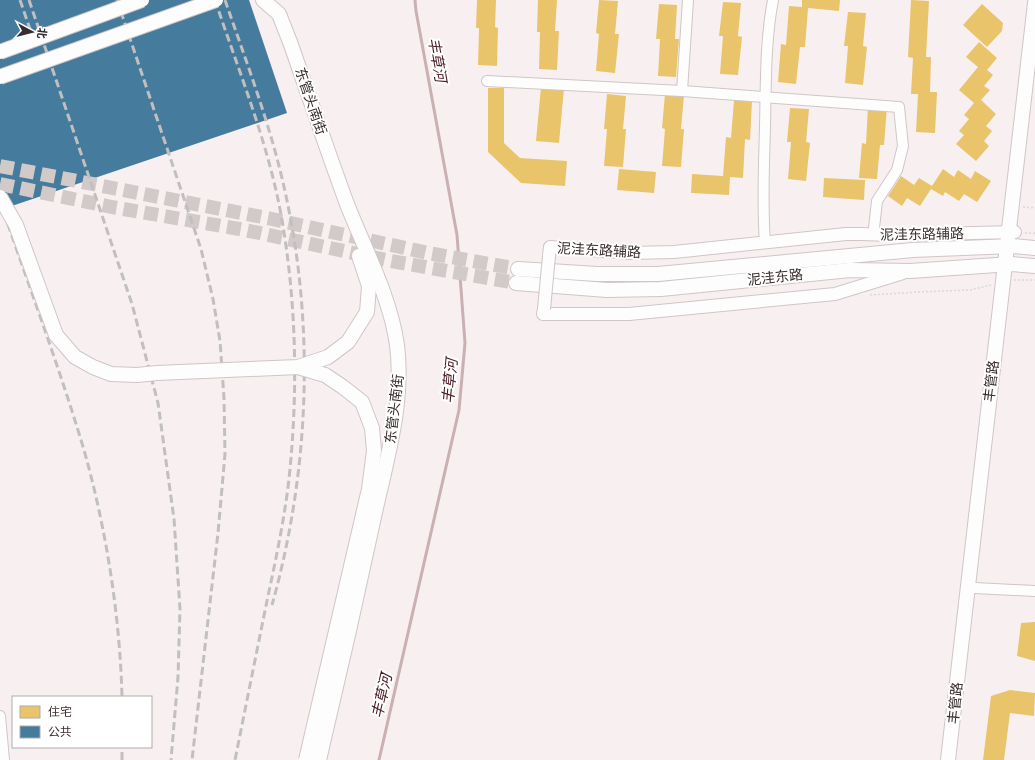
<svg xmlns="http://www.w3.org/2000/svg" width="1035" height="760" font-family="Rubik,'Noto Sans SC',sans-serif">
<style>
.homes{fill:#e9c46a}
.public{fill:#457b9d}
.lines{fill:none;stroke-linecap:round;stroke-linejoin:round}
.stream{stroke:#cab0b2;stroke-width:3}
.secondary-tunnel{stroke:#d2c9c9;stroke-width:14;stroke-dasharray:14 7;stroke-linecap:butt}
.minor-casing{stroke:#cfc6c6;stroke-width:12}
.tertiary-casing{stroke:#cfc6c6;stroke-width:14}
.secondary-casing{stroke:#cfc6c6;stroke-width:16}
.path{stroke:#dad8d8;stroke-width:1.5;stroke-dasharray:2 2;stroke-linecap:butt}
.minor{stroke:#fefdfd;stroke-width:10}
.tertiary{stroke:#fefdfd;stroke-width:12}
.secondary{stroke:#fefdfd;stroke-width:14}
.rail{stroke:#c1bfbf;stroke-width:3;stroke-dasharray:8 4;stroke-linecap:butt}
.tertiary-bridge-casing{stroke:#cfc6c6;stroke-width:14;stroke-linecap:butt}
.secondary-bridge-casing{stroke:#cfc6c6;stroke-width:16;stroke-linecap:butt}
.tertiary-bridge{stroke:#fefdfd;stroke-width:12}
.secondary-bridge{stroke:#fefdfd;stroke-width:14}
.labels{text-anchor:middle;stroke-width:4;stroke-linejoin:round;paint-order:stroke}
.street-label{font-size:14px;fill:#392c2d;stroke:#fff}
.water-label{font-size:15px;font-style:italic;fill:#4a1a24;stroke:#fff}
</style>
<rect width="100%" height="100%" fill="#f8f0f0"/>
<g class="homes">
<path d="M477,0H496L495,27L498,28L497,66L478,65L479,28H476Z"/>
<path d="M538,0H557L555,31H559L557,70L539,69L540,32H537Z"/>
<path d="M599,0L618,1L615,34H619L615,73L596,71L599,34L596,33Z"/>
<path d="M802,0H840L839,11L808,8L805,47H800L796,84L778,82L781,44L786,45L789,6L802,7Z"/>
<path d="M911,0L929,1L926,57H931L930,92H937L935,133L916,132L918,94H911L913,58L908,57Z"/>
<path d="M723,2L741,3L738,36L742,37L738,75L720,74L723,36H719Z"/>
<path d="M659,4L677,5L675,39H679L676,77L658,76L660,39H656Z"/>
<path d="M982,4L1003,23L1002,31L987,47L963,25Z"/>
<path d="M848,12L866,13L863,46L867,47L863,85L845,83L848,46H844Z"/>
<path d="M979,42L997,58L987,70L993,75L984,86L990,90L981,100L996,114L986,126L992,131L984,141L989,146L976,161L956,144L964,135L959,131L969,119L964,115L974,103L959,90L978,67L966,57Z"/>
<path d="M541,87L564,88L559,143L536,141Z"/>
<path d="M488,88H504V143L520,158L567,161L565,186L521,183L488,152Z"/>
<path d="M607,94L626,96L623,129H626L623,167L604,166L607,129H604Z"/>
<path d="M665,94L684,95L681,129H684L681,167L662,166L665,129L662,128Z"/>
<path d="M734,100L752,101L750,140L745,139L743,178L730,177L729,195L691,193L692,174L723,176L726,137L731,138Z"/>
<path d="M868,106L887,107L884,145H880L877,179L859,178L862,143L866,144Z"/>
<path d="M790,108L809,109L806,142L810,143L806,181L788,179L791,142H787Z"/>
<path d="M619,169L656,172L654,193L617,190Z"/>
<path d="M943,169L954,177L958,170L971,179L975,171L991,181L977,202L964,194L959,201L945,192L943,196L931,189L920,206L907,198L902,206L888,196L901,176L914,185L919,178L932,186Z"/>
<path d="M824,178L865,180L864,200L823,197Z"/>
<path d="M1035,622V661L1017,656L1021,623Z"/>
<path d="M1010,690L1035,693L1034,716L1010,713L1004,760H983L991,696Z"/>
</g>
<path class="public" d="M0,0H249L287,113L0,210Z"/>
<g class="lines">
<path class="stream" d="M379,760L459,410L465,343L457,235L416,11L415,0"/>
<g class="secondary-tunnel">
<path d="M0,166L272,219L428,253L518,269"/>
<path d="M0,184L112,207L245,230L391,261L516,283"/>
</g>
<defs>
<g id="minor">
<path d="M487,81L682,91L899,107L903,146L897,170L877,201L874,228"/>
<path d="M682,91L688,0"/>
<path d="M765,243C762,204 764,166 765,127C766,85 765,42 773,0"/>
<path d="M975,588L1035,591"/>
<path d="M0,716L4,760"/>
</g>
<g id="tertiary">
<path d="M549,256L550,247L630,253L674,252L846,234H861L892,235L1015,232"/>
<path d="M544,309L543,314H629L835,294L903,273"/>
</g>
<g id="secondary">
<path d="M263,0L279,14L290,42"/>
<path d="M518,269L597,274H658L913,250L1013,246L1035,248"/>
<path d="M516,283L607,290L661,289L850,270L910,271L1011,264L1035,266"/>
<path d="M948,760L1035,3"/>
</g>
</defs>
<use href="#minor" class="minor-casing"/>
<use href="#tertiary" class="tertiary-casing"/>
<use href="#secondary" class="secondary-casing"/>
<g class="path">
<path d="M1023,207L1035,208"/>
<path d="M1025,233H1035"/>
<path d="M1014,280H1035"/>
<path d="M870,295L918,292L970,290L991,285"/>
</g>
<use href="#minor" class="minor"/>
<use href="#tertiary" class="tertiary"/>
<use href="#secondary" class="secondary"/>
<g class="rail">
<path d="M20,0L31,32"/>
<path d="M29,0L132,304L158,403L174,519L180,609L178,677L171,760"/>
<path d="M117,0L201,249L213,299L220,341L224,398L225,454L218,533L192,760"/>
<path d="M215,0C239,72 269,145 282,220C296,302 298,386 290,469C286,511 277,554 268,596C257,650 246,705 235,760"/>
<path d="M225,0C247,64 272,129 286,196C315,330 309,473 272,605"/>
<path d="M0,201C28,284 59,366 84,450C106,528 120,616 122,697"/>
<path d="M122,760V747"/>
</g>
<defs>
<path id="tertiary-bridge" d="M544,309L549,256"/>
<g id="secondary-bridge">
<path d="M290,42C309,96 327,150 347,204C365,250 390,296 397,345C404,400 388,455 376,508C358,592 339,676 319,760"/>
<path d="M0,52L142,0"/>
<path d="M0,77L216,0"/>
<path d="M0,197L16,225L56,335L75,357L93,367L111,374L137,375L157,373L298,367L328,357L348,342L367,312L369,286L359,256"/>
<path d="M298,367L325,375L343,387L362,402L372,428L374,451L369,489L306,760"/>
</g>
</defs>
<use href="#tertiary-bridge" class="tertiary-bridge-casing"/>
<use href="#secondary-bridge" class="secondary-bridge-casing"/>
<use href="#tertiary-bridge" class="tertiary-bridge"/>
<use href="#secondary-bridge" class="secondary-bridge"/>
</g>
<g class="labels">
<g class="street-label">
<text transform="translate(311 101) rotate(71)" y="5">东管头南街</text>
<text transform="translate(922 234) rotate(-1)" y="5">泥洼东路辅路</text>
<text transform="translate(599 250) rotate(3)" y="5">泥洼东路辅路</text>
<text transform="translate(775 277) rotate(-6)" y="5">泥洼东路</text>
<text transform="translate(991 381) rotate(-83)" y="5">丰管路</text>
<text transform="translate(394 409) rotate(-83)" y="5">东管头南街</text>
<text transform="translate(955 703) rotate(-84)" y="5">丰管路</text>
</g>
<g class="water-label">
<text transform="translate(437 60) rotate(80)" y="5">丰草河</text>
<text transform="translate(450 381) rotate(-85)" y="5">丰草河</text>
<text transform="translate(382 696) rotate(-77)" y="5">丰草河</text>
</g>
</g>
<rect x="12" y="696" width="140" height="52" fill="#ffffff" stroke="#b0abab"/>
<rect x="20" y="706" width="20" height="12" fill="#e9c46a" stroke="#b0abab"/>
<text x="48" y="716" font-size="12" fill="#392c2d">住宅</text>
<rect x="20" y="726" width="20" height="12" fill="#457b9d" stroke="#b0abab"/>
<text x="48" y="736" font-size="12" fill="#392c2d">公共</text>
<g transform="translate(32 32) rotate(97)" stroke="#ffffff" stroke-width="3" paint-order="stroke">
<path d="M0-3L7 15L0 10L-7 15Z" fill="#392c2d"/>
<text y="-6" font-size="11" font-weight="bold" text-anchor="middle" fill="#392c2d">北</text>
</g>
</svg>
